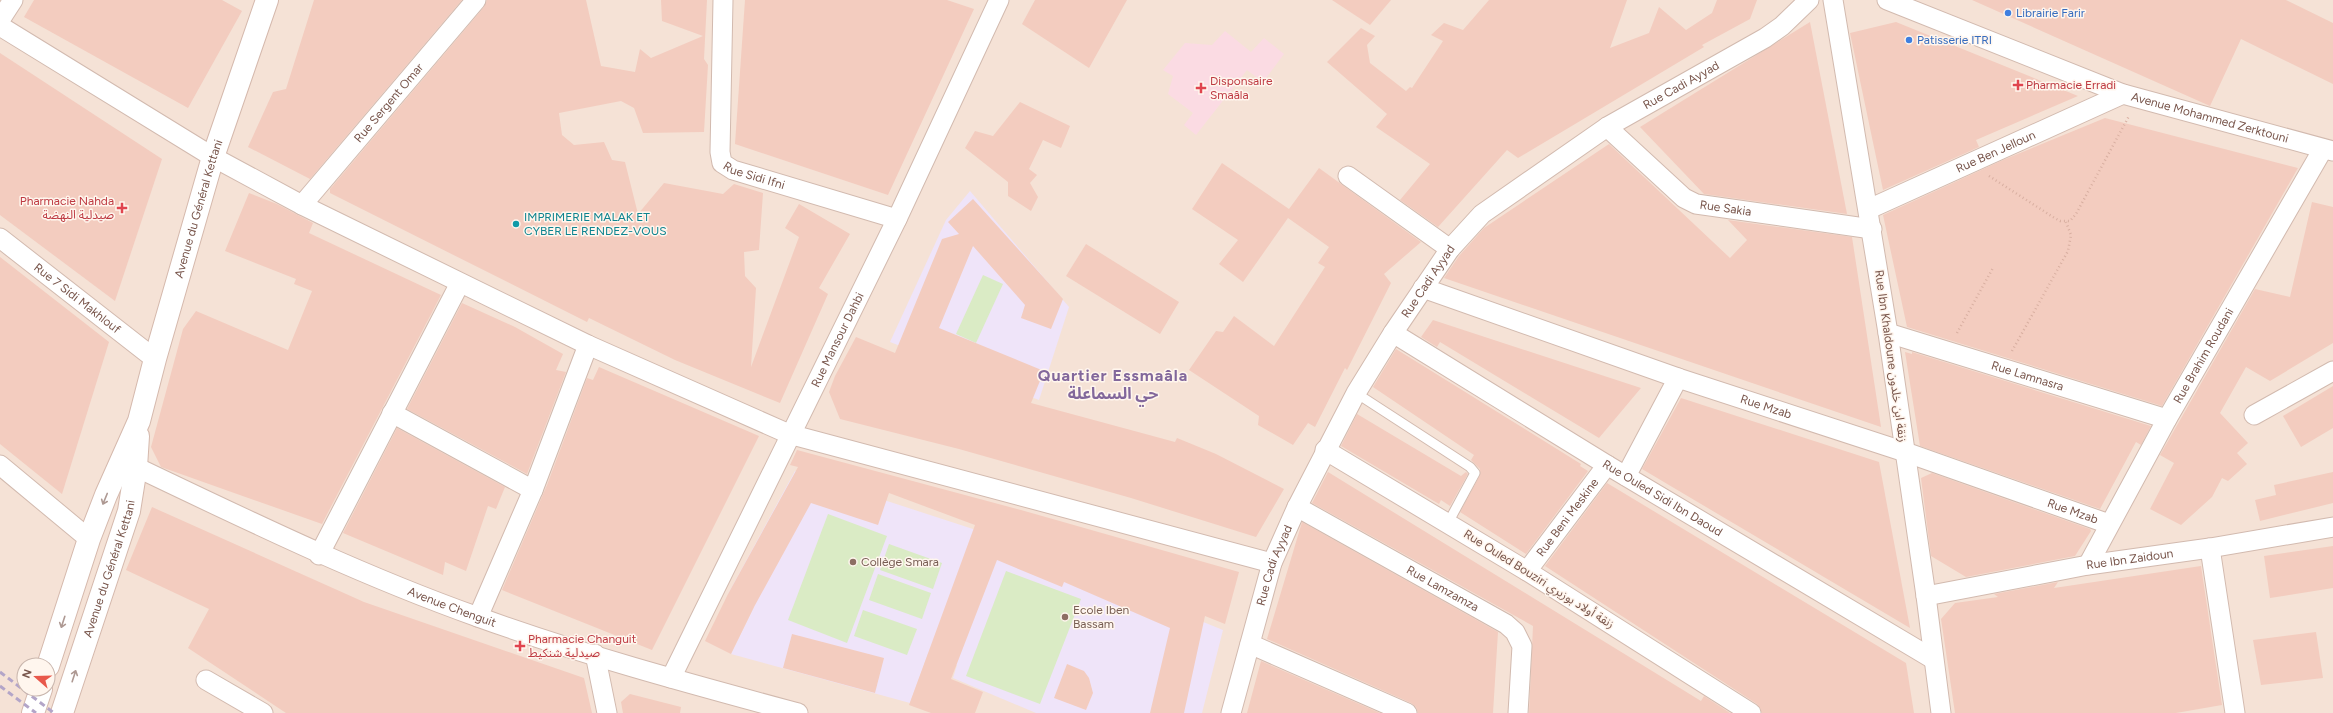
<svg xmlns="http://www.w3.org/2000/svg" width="2333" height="713" font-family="Figtree,'Noto Sans Arabic',sans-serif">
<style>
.residential{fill:#f5e2d6;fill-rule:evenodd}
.education{fill:#efe4f9}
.medical{fill:#fbdbe3}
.green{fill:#daebc5}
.building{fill:#f3ccbf}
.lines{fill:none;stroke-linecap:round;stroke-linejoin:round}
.lane-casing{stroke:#d2baaf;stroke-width:11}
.street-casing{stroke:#d2baaf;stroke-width:21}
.secondary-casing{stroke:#d5b9ad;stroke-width:24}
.path{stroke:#d8afa1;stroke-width:2.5;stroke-dasharray:1 3;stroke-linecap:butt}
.lane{stroke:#fff;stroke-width:9}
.street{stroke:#fff;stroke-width:19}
.secondary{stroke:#fff;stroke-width:22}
.rail{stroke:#b3a5c8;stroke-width:3;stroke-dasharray:6 4;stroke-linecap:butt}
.oneway{stroke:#ae9993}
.shop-dot{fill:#3f7fe0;stroke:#fff6ee;stroke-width:1.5}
.health-dot{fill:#e0444e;stroke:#fff6ee;stroke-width:1.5}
.culture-dot{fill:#0f9aa8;stroke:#fff6ee;stroke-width:1.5}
.education-dot{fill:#8d6e63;stroke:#fff6ee;stroke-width:1.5}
.labels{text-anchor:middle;stroke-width:3;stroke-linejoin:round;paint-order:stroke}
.shop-label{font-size:12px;fill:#366cbe;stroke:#fff6ee;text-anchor:start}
.health-label{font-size:12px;fill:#be3a42;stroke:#fff6ee;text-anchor:start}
.street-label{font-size:12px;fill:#78554b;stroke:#fff6ee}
.culture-label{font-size:12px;fill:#0d838f;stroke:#fff6ee;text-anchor:start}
.education-label{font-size:12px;fill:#785e54;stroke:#fff6ee;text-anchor:start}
.district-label{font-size:16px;font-weight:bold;letter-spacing:1px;fill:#82679b;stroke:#fff6ee}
</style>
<rect width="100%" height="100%" fill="#fdf2e8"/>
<path class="residential" d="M0,0H2333V713H0ZM24,665H48V689H24Z"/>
<g class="education">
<path d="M970,191L1069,307L1039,400L890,342L946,220Z"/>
<path d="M795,471L973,529L1223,630L1202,713H1036L953,678L957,665L928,654L910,703L731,654L754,607L728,594Z"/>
</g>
<path class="medical" d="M1225,31L1251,52L1264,38L1284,54L1263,82L1247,70L1196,135L1184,125L1193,113L1168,94L1173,76L1163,70L1185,43L1212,45Z"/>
<g class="green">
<path d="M983,275L1003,284L976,343L956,334Z"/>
<path d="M828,514L887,536L847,643L788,620Z"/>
<path d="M889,544L942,563L933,589L880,570Z"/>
<path d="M1006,571L1081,599L1040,704L966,676Z"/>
<path d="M878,574L931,593L922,619L869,600Z"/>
<path d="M863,610L917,629L907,655L854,636Z"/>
</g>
<g class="building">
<path d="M34,0H222L242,11L188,108L24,17Z"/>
<path d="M314,0H462L310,179L248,147L273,92L286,89Z"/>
<path d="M487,0H586L601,66L635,72L640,49L651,58L703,36L662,21L661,0H707L704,59L708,65L704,132L643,133L634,108L621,101L559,113L562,135L574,145L604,142L612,160L625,162L638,214L664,183L723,194L734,184L763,193L759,250L744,252L745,276L756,288L751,367L799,237L785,228L799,204L850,234L819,288L828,294L780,403L675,360L589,318L587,322L330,193V189L484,7Z"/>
<path d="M745,0H947L974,9L888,195L735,144Z"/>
<path d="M1035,0H1127L1089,68L1022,24Z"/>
<path d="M1332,0H1391L1370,25Z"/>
<path d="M1489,0H1627L1610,48L1649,33L1659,7L1686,30L1712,13L1717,0H1757L1750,19L1702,45L1704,47L1518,158L1507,150L1438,227L1400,200L1430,164L1376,127L1387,114L1327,62L1361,28L1375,36L1367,45L1370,63L1406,91L1410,87L1412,88L1443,41L1431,35L1444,23L1463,30Z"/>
<path d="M1972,0H2286L2333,23V84L2241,39L2210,106Z"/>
<path d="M1810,22L1847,214L1704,194L1640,127Z"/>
<path d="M1896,22L2078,96L1976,140L1979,147L1883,190L1850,33Z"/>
<path d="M0,53L162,159L115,301L0,215Z"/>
<path d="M1020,102L1070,126L1061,148L1043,140L1029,169L1037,175L1030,183L1038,197L1031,211L1008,196V182L965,148L975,131L993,136Z"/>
<path d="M2105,118L2298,168L2162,406L1907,327L1883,215L2003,160Z"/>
<path d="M1609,144L1730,258L1747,240L1728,220L1852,237L1881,427L1444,278L1459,256L1484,228Z"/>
<path d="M1222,163L1289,209L1319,168L1421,242L1384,274L1391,283L1347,370L1345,368L1315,427L1308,423L1293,445L1258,425L1259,416L1189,370L1216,331L1223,332L1234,316L1274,346L1325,267L1318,263L1329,247L1288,218L1243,282L1219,264L1238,240L1192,209Z"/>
<path d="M249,193L277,204L313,223L309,233L441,295L322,524L161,467L151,447L183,329L196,311L288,350L312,291L294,284L296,279L225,251Z"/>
<path d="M973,199L1063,299L1051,329L1021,318L1025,305L973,246L939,328L1044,371L1031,403L1175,442L1177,438L1216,454L1284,489L1256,537L1131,498L959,449L840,419L829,392L835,376L856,337L895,353L942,239L959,234L948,222Z"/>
<path d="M2312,202L2333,207V343L2270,381L2246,367L2220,413L2248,443L2237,453L2247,464L2228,481L2222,478L2212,497L2181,525L2150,509L2174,463L2160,455L2255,289L2290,297Z"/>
<path d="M1086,244L1179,302L1160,334L1066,276Z"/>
<path d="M0,257L109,342L62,494L0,444Z"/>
<path d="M462,303L515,327L563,354L556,370L566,372L527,474L407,409Z"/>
<path d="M1433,320L1641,388L1599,438L1440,342L1437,347L1421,337Z"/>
<path d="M1396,349L1581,464L1580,466L1588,471L1526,554L1460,512L1480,475V469L1471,460L1474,455L1373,387Z"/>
<path d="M1905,352L1912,354V352L2151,426L2141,445L2136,442L2100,509L1920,446Z"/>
<path d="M599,367L759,436L652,650L502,590L547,485L587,378L593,380Z"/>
<path d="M2333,386V428L2301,447L2283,416Z"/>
<path d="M1681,398L1879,462L1910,628L1642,469Z"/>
<path d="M1357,414L1461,476L1466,472L1468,474L1450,506L1441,500L1439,504L1341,446Z"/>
<path d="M397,428L505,487L496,509L488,506L466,571L445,562L443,575L343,533Z"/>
<path d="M797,450L1021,510L1239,572L1225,624L1205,616L1184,713H1150L1170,628L1064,582L1062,587L997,560L951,679L983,692L975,713H931L909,705L975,525L889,493L878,525L811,503L754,607L731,654L705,641L728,594L798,467L790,465Z"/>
<path d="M1328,472L1701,701L1704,696L1730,713H1529L1533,626L1312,503Z"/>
<path d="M2333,472V503L2260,521L2255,500L2276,495L2274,485Z"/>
<path d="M1932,473L2090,529L2091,531L2075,556L1966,577L1931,556L1921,478Z"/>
<path d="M1607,483L1906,663L1914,713H1762L1757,704L1545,566Z"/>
<path d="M152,507L364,602L584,678L592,713H286L188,648L209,609L126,570Z"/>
<path d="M1302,522L1498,632L1493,713H1418L1416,707L1411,703L1267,639Z"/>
<path d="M2333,546V588L2270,598L2264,556Z"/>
<path d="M2201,566L2222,705L2176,713H1955L1941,619L1955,603L1998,597L1994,594L2058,582L2054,588Z"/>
<path d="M2316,632L2323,678L2261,685L2253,640Z"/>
<path d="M792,634L884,658L875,693L783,668Z"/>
<path d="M1261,661L1380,713H1247Z"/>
<path d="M1067,664L1084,671L1089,678L1093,693L1086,710L1054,698Z"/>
<path d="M630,694L681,707L680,713H623L621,702Z"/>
</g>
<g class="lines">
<defs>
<path id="lane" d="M1356,393L1470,467L1475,473L1448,523"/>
<g id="street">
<path id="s1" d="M723,0L720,152L722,163L733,170L897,219"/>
<path d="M1833,0L1888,333L1926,596L1941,713"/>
<path id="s2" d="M1887,0L2123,94L2333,151"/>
<path d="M0,20L13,0"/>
<path d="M0,26L213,157L302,205L588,345L789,434L1272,563"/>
<path id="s3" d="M1607,127L1684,198L1696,204L1872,229"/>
<path d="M1348,176L1450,249"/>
<path id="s4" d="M302,205L476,0"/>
<path id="s5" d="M1869,209L2123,94"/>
<path id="s6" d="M0,238L155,359"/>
<path id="s7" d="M1423,288L1678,378L1905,452L2109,524"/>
<path id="s8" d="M1393,333L1607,465L1933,659"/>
<path id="s9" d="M1888,333L2167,419"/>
<path d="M392,413L533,490"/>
<path d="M2254,415L2333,371"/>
<path d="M1325,450L1527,571L1751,713"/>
<path id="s10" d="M122,464L136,467C249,521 360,575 478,617C583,655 691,684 798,713"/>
<path d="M0,465L89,539"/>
<path d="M1626,476L1678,378"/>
<path id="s11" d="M1297,507L1506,624L1515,632L1522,646L1518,713"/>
<path d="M2210,548L2235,713"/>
<path d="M319,555L460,283"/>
<path id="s12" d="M2088,565L2167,419L2323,149"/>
<path id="s13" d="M1527,571L1607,465"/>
<path id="s14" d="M1926,596L2088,565L2210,548L2333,527"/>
<path d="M478,617L533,490L588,345"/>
<path d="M1250,644L1407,713"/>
<path d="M595,654L607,713"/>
<path id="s15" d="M671,678L897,219L999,0"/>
<path d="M206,680L263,713"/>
<path id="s16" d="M1231,713L1272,563L1297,507L1356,393L1393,333L1450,249L1482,214L1607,127L1765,38L1782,26L1809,0"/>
</g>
<g id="secondary">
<path id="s17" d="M48,666L89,539L106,495L139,421L155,359L213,157L267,0"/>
<path d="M33,713L41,689"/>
<path id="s18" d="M62,713L129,511L136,467L138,436"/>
</g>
</defs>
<use href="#lane" class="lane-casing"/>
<use href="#street" class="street-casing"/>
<use href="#secondary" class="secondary-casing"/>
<g class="path">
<path d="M1989,176L2053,217L2060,221H2070L2076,214L2129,116"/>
<path d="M1957,333L1993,268"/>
<path d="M2012,351L2068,251L2071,235L2066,222"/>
</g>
<use href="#lane" class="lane"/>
<use href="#street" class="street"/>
<use href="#secondary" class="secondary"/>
<g class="rail">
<path d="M0,672L54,713"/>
<path d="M0,686L36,713"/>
</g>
</g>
<defs><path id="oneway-shaft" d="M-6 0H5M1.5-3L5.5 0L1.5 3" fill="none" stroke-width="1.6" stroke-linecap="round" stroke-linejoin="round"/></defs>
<g class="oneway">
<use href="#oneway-shaft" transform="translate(105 499) rotate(112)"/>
<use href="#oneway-shaft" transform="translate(63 622) rotate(108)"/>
<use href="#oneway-shaft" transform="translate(74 676) rotate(-72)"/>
</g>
<g class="shop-dot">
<circle cx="2008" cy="13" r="4"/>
<circle cx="1909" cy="40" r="4"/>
</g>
<g class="health-dot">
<path d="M2016 79h4v4h4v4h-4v4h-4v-4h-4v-4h4z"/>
<path d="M1199 82h4v4h4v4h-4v4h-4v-4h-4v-4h4z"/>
<path d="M120 202h4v4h4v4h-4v4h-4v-4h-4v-4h4z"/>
<path d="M518 640h4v4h4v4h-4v4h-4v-4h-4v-4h4z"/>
</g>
<circle class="culture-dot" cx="516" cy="224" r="4"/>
<g class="education-dot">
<circle cx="853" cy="562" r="4"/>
<circle cx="1065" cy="617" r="4"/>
</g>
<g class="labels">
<g class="shop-label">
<text x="2016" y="17">Librairie Farir</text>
<text x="1917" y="44">Patisserie ITRI</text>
</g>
<g class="health-label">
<text x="1210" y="85">Disponsaire<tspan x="1210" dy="14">Smaâla</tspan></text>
<text x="2026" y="89">Pharmacie Erradi</text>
<text x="114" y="205" text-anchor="end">Pharmacie Nahda<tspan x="114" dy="14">صيدلية النهضة</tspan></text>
<text x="528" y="643">Pharmacie Changuit<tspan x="528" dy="14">صيدلية شنكيط</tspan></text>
</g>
<g class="street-label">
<text dy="4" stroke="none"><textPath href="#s16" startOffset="802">Rue Cadi Ayyad</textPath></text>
<text dy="4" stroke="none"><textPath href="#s4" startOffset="134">Rue Sergent Omar</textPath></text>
<text dy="4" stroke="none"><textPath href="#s2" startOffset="344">Avenue Mohammed Zerktouni</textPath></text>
<text dy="4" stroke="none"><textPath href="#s5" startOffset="139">Rue Ben Jelloun</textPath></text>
<text dy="4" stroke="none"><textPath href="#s1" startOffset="198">Rue Sidi Ifni</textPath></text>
<text dy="4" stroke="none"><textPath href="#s3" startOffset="148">Rue Sakia</textPath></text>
<text dy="4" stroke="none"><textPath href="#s17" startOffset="482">Avenue du Général Kettani</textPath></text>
<text dy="4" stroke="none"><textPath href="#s16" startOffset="478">Rue Cadi Ayyad</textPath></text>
<text dy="4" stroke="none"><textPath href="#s6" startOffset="98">Rue 7 Sidi Makhlouf</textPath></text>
<text dy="4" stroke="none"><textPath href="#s15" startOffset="377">Rue Mansour Dahbi</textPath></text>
<text transform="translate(1891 356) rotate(82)" y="4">Rue Ibn Khaldoune زنقة ابن خلدون</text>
<text dy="4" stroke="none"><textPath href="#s12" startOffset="239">Rue Brahim Roudani</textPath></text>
<text dy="4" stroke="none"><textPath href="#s9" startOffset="146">Rue Lamnasra</textPath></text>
<text dy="4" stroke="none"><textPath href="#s7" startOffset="363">Rue Mzab</textPath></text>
<text dy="4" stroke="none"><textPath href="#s8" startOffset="316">Rue Ouled Sidi Ibn Daoud</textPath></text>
<text dy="4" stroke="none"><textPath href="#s7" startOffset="687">Rue Mzab</textPath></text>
<text dy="4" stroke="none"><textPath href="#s13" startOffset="67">Rue Beni Meskine</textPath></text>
<text dy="4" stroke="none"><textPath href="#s14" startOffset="207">Rue Ibn Zaidoun</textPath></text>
<text dy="4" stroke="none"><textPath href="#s16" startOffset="154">Rue Cadi Ayyad</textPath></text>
<text dy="4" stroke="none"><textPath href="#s18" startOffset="152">Avenue du Général Kettani</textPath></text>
<text transform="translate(1539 579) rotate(32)" y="4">Rue Ouled Bouziri زنقة أولاد بوزيري</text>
<text dy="4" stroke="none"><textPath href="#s11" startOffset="167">Rue Lamzamza</textPath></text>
<text dy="4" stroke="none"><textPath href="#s10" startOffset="360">Avenue Chenguit</textPath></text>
</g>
<g class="culture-label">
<text x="524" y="221">IMPRIMERIE MALAK ET<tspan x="524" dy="14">CYBER LE RENDEZ-VOUS</tspan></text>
</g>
<g class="education-label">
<text x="861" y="566">Collège Smara</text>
<text x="1073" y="614">Ecole Iben<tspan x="1073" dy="14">Bassam</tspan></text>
</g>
<g class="district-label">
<text x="1113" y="381">Quartier Essmaâla<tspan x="1113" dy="18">حي السماعلة</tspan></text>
</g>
</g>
<g transform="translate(36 677) rotate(290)"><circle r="19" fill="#fff6ee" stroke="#c9b6ad"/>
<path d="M0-3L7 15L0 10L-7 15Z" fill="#e8584b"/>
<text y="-6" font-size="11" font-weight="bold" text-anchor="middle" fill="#78554b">N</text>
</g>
</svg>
